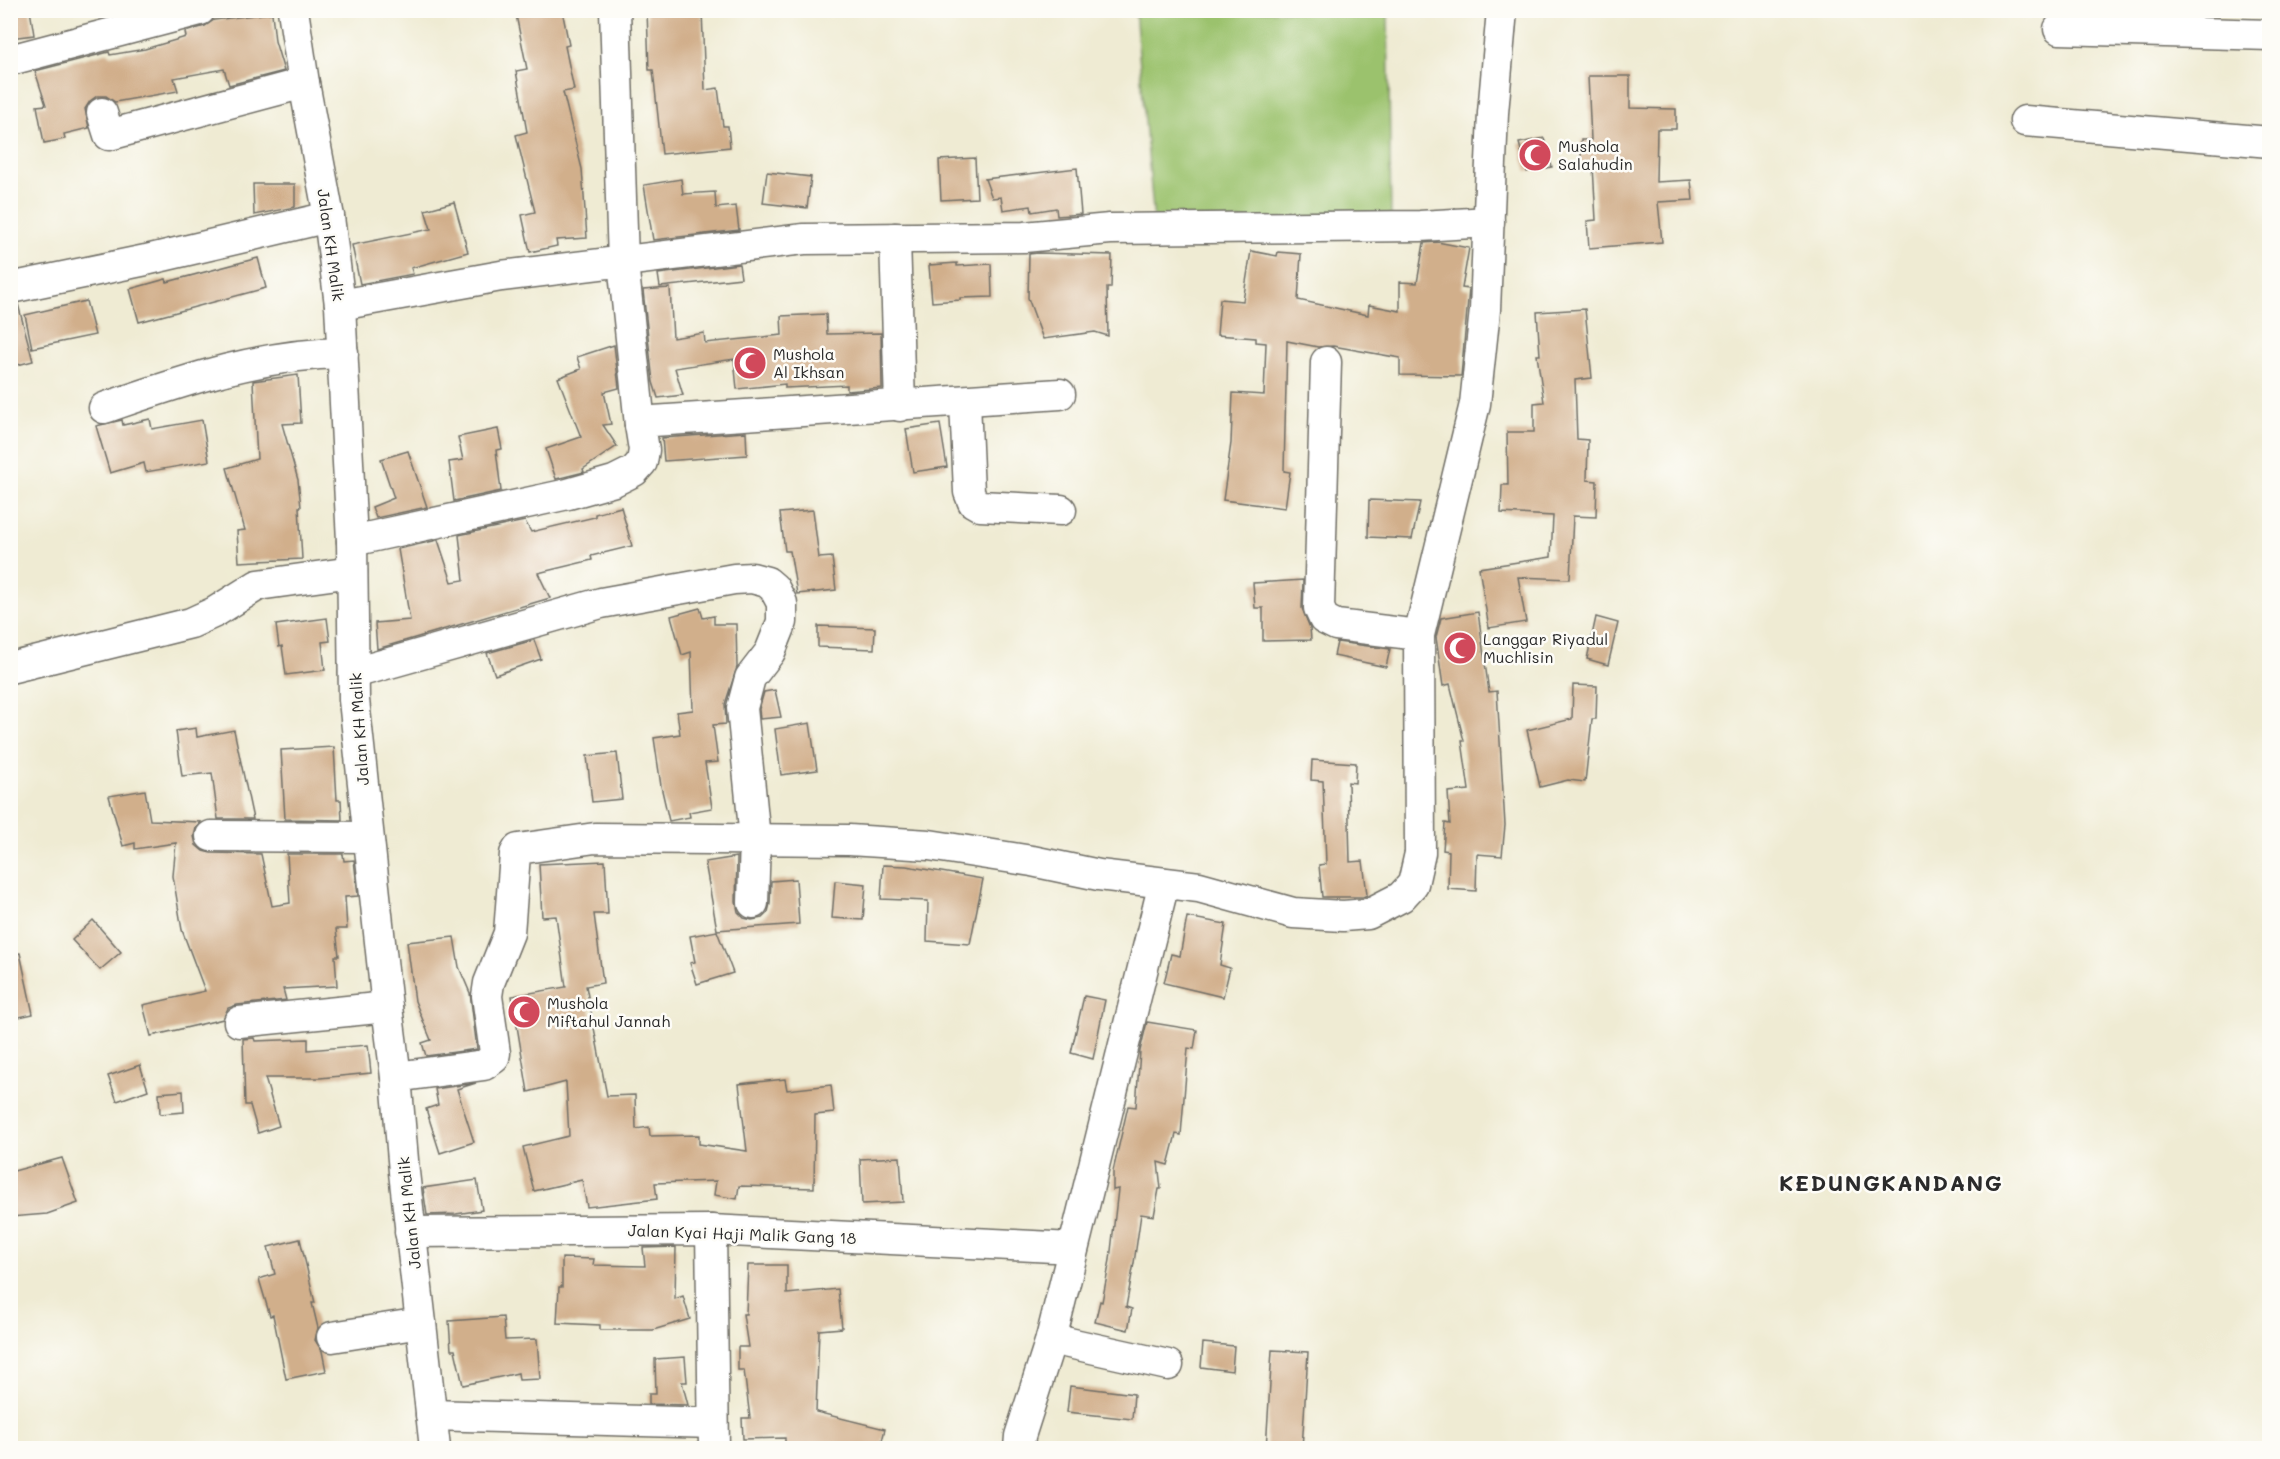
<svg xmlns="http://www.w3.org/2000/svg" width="2280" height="1459" font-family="Mali,sans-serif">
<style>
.green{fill:#9bc26d;stroke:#63764c;stroke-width:1.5}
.building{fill:#d1af8b}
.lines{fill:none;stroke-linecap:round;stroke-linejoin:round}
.minor-casing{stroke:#706e66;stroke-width:33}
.minor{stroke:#fff;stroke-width:30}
.labels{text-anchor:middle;stroke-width:5;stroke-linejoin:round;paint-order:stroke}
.poi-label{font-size:16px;fill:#2b2b2b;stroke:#fdfcf7;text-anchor:start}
.street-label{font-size:16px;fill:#2b2b2b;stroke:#fdfcf7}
.district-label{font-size:22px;font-weight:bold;letter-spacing:1.5px;fill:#2b2b2b;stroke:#fdfcf7}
</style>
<rect width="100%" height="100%" fill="#fdfcf7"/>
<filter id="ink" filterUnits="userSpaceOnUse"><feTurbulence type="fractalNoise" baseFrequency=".0167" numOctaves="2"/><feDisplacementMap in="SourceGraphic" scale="12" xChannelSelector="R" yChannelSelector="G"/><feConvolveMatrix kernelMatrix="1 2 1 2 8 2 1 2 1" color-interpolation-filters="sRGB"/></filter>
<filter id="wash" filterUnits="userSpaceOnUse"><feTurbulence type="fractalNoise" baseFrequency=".008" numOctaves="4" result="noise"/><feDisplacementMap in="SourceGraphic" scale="24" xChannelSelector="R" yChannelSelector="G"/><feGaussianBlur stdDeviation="1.35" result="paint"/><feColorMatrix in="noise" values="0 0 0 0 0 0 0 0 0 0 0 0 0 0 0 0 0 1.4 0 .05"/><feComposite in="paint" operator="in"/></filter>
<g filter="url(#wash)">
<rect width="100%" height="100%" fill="#efebd3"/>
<path class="green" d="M1135,11H1388L1391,219L1154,221Z"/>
<g id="blocks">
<g class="building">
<path d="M10,10H30L34,35L10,38Z"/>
<path d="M515,10H562L569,45L565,46L574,90L563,92L582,169L587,238L556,240L557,246L530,252L522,215L535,212L516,135L527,132L516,71L527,69Z"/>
<path d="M647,10H702L705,90L718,88L723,126H728L730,147L662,154L653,70H649Z"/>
<path d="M272,13L275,41L284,71L229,85L224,69L174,78L178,91L115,102L106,96H97L90,101L85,109L89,128L64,134L65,139L44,143L37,106L46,105L35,71L109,52L110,55L145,49L186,37L185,32L205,26L214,20Z"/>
<path d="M1588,76H1630V108L1676,109V129H1657L1656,182L1691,180L1693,200L1658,202L1662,242L1589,248L1587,221L1596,220L1593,166H1581V140H1591Z"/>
<path d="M1544,138L1552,167L1527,172L1519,143Z"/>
<path d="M975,158L977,198L941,200L939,160Z"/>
<path d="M1077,168L1081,214L1057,216L1056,208L1032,212L1031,206L1003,210L1001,197L992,198L985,179Z"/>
<path d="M767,172L811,177L807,208L763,203Z"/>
<path d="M681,179L683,194L715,192L716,208L736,206L739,230L653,240L644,185Z"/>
<path d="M253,184H295V207L254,215Z"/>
<path d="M454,202L468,252L411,268L413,274L360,284L352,245L431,229L425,210Z"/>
<path d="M1437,242L1469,248L1462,288L1469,289L1461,376L1400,375V358L1333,346L1318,347L1287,341L1284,471L1290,472L1285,508L1223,500L1231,443L1233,393L1264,395L1266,343L1256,342V338L1217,335L1220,299L1243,301L1251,251L1277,256L1278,252L1301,254L1298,300L1368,315L1369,305L1400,311V282L1417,283L1424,243Z"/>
<path d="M1038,253L1112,255L1111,288H1107L1108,336L1095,332L1043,339L1028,298L1029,254Z"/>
<path d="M258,258L266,288L139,322L130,289L166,279L167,282Z"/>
<path d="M957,263V266L991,264L992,297L960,298V300L932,302L929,265Z"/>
<path d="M739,264L741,278L660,287L658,274Z"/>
<path d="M670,288L673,338L704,333L705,343L782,335L781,316L826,314L827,334L881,333L882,388L847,391V385L785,388V384L737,389L734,359L675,368L683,395L658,398L653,382L643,290Z"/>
<path d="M86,301L95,335L32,348L25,315Z"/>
<path d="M18,304L33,361L10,367V305Z"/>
<path d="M1585,309L1592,378L1575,380L1577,439L1588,440L1587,480L1597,481L1596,517L1573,516L1570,579L1518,577L1526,622L1489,628L1479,568L1551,557L1553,516L1501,513L1502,485H1508L1507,432H1534V403L1544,402L1537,355H1540L1537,312Z"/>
<path d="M614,345L619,388L604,392L611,424L603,425L617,446L583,469L584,472L556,479L546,449L581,437L558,378L581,369L577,357Z"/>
<path d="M298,375L301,423L282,424L298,480L301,507H299L302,559L239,562L237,531L245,530L227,468L257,459L253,381Z"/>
<path d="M150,419L152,429L202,420L209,461L146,472L144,463L110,473L96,426L122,420L123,425Z"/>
<path d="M940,424L947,467L913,472L906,429Z"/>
<path d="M498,429L502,449L496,450L501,491L454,501L449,462L463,460L458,437Z"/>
<path d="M746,432L747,455L664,461L662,438Z"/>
<path d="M408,451L427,507L376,518L372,507L394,498L381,459Z"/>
<path d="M1369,500L1420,502L1412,539L1368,537Z"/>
<path d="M621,507L632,546L591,556L592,560L538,573L550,598L377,649L375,623L410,620L398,549L438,540L452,582L464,580L459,535L525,521L531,532L595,517V514Z"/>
<path d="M813,510L819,558L832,557L836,590L797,594L790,551H785L780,513Z"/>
<path d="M1303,580L1302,608L1310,628L1311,640L1263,641V608H1255L1253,583Z"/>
<path d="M700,608L703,618L714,616V624H736L737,667L725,704L726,724L713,725L718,762L705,763L712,808L689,812L690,817L669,821L661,786L654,738L680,734L677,712L693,710L691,652L682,655L671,616Z"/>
<path d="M1478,612L1489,692L1497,691L1505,825L1502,856L1477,854L1476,891L1448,889L1449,851L1443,850L1445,823L1450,824L1448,792L1469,790L1462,741H1464L1450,684L1443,686L1436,637L1441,618Z"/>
<path d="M1596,617L1618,623L1608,665L1587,659Z"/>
<path d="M327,618L330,641L322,642L325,670L286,675L282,646L279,647L276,625Z"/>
<path d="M818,626L875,628L874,649L818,647Z"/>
<path d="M534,640L541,659L495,675L487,653Z"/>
<path d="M1337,642L1390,649L1386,667L1334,656Z"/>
<path d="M1573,685L1597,686L1596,719H1592L1585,782L1568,780L1540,787L1527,730L1572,719Z"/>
<path d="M775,690L781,717L760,719L759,709L764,692Z"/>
<path d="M810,723L817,770L781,775L775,729Z"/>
<path d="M196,728L197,737L234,730L253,819H218L212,773L182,776L176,731Z"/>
<path d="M334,747L337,800H341L342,820L285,819L281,750Z"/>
<path d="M617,753L622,799L592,802L587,756Z"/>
<path d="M1312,760L1356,763L1355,783L1348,782L1350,862L1363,861L1367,895L1363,897H1322L1319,865L1326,864L1323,781L1311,780Z"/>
<path d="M145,790L150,820L201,822L196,828L194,836L196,845L203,851L211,853L261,854L272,906L290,903L287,854H343L344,861L354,860L358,896L345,897L347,929H336L339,956H335L337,986L283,989L286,1000L237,1005L228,1008L223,1019L151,1036L143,1005L205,991L182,930L173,876L176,843L135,849V843L123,846L109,796Z"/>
<path d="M737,857L736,902L738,912L744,918L752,920L762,918L768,912L770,904L771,881L796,879L799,924L717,930L705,862Z"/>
<path d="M605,861L608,914H594L603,983L586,986L607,1096L635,1095L636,1129L649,1127L650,1136L699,1135V1144L747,1151L739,1084L785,1079L787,1090L831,1085L834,1113L815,1115L814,1188L739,1186L737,1199L714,1195L716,1181L655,1183L657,1199L587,1207L582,1180L534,1191L523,1147L569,1136L566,1082L528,1092L512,996L566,987L556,916L542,917L539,864Z"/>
<path d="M883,865L906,866L983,879L970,944L927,941L928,901L881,899Z"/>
<path d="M835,881L866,884L863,920L832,918Z"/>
<path d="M1187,917L1226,924L1220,965L1230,968L1223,997L1164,983L1171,954L1180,956Z"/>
<path d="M93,920L121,952L100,970L72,940Z"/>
<path d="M717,931L733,973L697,984L690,963L695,962L690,936Z"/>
<path d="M454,937L459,967L470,993L477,1049L426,1056L422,1043L431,1040L415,1001L407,942Z"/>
<path d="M20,953L33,1014L10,1019V954Z"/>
<path d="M1084,996L1105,1000L1093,1059L1071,1053Z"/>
<path d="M1147,1022L1197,1030L1194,1049L1188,1048L1181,1135L1176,1134L1168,1165L1158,1162L1161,1189H1159L1154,1216L1141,1214L1134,1263L1126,1307L1132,1309L1128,1330L1095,1322L1100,1301L1102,1302L1110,1260L1118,1189L1113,1190V1171L1128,1106L1136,1107L1140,1051Z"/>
<path d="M254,1038L255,1041L308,1039V1050L368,1045L371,1073L320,1078H265L279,1126L258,1133L250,1105H245L243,1039Z"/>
<path d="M140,1065L148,1090L117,1101L108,1076Z"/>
<path d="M476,1083L457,1089L474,1142L440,1153L426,1109L438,1105L435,1089Z"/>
<path d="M183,1091L184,1112L160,1114L159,1093Z"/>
<path d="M900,1157L903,1202L862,1204L860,1159Z"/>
<path d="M62,1158L78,1203L47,1214L10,1217V1172Z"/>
<path d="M477,1180L482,1210L456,1214L427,1215L423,1188Z"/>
<path d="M300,1239L315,1303H312L318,1328L315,1340L322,1351L326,1371L286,1379L273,1315L270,1316L259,1279L275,1274L268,1247Z"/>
<path d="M676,1247L675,1299L683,1296L690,1319L653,1330H600V1325L557,1323L559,1287H562V1258L594,1259L593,1265L645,1266L643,1248Z"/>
<path d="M748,1265H787V1294L838,1289L842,1328L819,1330L816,1412L885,1429L880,1449H785V1438L743,1439L742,1418H750L744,1370H738V1347H748L743,1314H746Z"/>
<path d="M503,1317L505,1340L537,1339L540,1379L519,1380L518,1373L463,1385L455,1350H451L449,1321Z"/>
<path d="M1203,1343L1234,1346L1232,1371L1201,1367Z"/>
<path d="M1272,1350L1308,1352L1302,1449H1266Z"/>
<path d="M685,1357L687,1382H682L688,1405L649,1404V1394H656L655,1359Z"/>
<path d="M1070,1386L1134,1394L1132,1419L1067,1412Z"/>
</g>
</g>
</g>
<g filter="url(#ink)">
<use href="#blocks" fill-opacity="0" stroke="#706e66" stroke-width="1.5"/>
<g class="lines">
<defs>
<g id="minor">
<path d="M293,10L304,83L329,217L340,305L352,541L354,700L387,1007L396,1077L404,1172L435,1448"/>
<path d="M615,10L623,262L640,425"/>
<path d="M2059,29L2270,35"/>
<path d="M10,60L200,10"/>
<path d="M102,113L109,135L304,83"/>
<path d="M2025,121L2270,142"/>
<path d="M895,238L900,406"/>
<path d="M10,288L146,260L329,217"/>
<path d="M340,305L501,276L804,239L1024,237L1110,229L1420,226L1489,222"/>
<path d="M1326,362L1319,608L1324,619L1336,625L1419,635"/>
<path d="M965,402L969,492L973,502L980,506L1061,510"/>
<path d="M104,408C183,381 259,354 343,353"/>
<path d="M352,541L568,494L614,481L634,471L642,462L644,450L640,425L653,421L1060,394"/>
<path d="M10,668L191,623L215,612L258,585L352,572"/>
<path d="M354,673L601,603L734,579L752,578L767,582L774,588L782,603V622L770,652L750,678L742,708L755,839L753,903"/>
<path d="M211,836L368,837"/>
<path d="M1164,883L1051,1339L1168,1365"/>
<path d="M239,1022L387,1007"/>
<path d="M396,1077L484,1065L494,1058L495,1053L487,996L489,983L509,933L515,854L518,849L595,838L849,840L929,845L1032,861L1099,875L1199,887L1293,913L1343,916L1368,914L1401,897L1413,884L1420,853L1419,635L1475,404L1485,310L1493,113L1502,10"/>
<path d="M711,1230L714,1448"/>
<path d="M410,1232L711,1230L1073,1248"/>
<path d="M332,1337L421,1323"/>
<path d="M431,1415L713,1423"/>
<path d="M1019,1448L1020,1436L1051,1339"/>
</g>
</defs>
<use href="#minor" class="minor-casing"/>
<use href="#minor" class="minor"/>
</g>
</g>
<defs>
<symbol id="mosque-disc" viewBox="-11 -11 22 22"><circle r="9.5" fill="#d1495b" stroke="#fdfcf7"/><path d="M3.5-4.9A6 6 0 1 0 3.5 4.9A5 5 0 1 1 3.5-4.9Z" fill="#fff"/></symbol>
</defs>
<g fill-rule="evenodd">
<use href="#mosque-disc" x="1516" y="136" width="38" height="38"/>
<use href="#mosque-disc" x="731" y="344" width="38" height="38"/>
<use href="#mosque-disc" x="1441" y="629" width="38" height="38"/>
<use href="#mosque-disc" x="505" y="993" width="38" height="38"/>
</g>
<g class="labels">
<g class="poi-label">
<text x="1558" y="152">Mushola<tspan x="1558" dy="18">Salahudin</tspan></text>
<text x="773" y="360">Mushola<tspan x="773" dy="18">Al Ikhsan</tspan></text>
<text x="1483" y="645">Langgar Riyadul<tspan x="1483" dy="18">Muchlisin</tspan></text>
<text x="547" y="1009">Mushola<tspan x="547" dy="18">Miftahul Jannah</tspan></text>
</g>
<g class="street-label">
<text transform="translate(331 245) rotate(82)" y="6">Jalan KH Malik</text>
<text transform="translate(359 729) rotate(-94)" y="6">Jalan KH Malik</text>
<text transform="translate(409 1213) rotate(-96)" y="6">Jalan KH Malik</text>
<text transform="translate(742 1234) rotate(2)" y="6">Jalan Kyai Haji Malik Gang 18</text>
</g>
<g class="district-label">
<text x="1891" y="1191">KEDUNGKANDANG</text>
</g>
</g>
<rect width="2280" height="1459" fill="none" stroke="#fdfcf7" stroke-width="36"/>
</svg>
